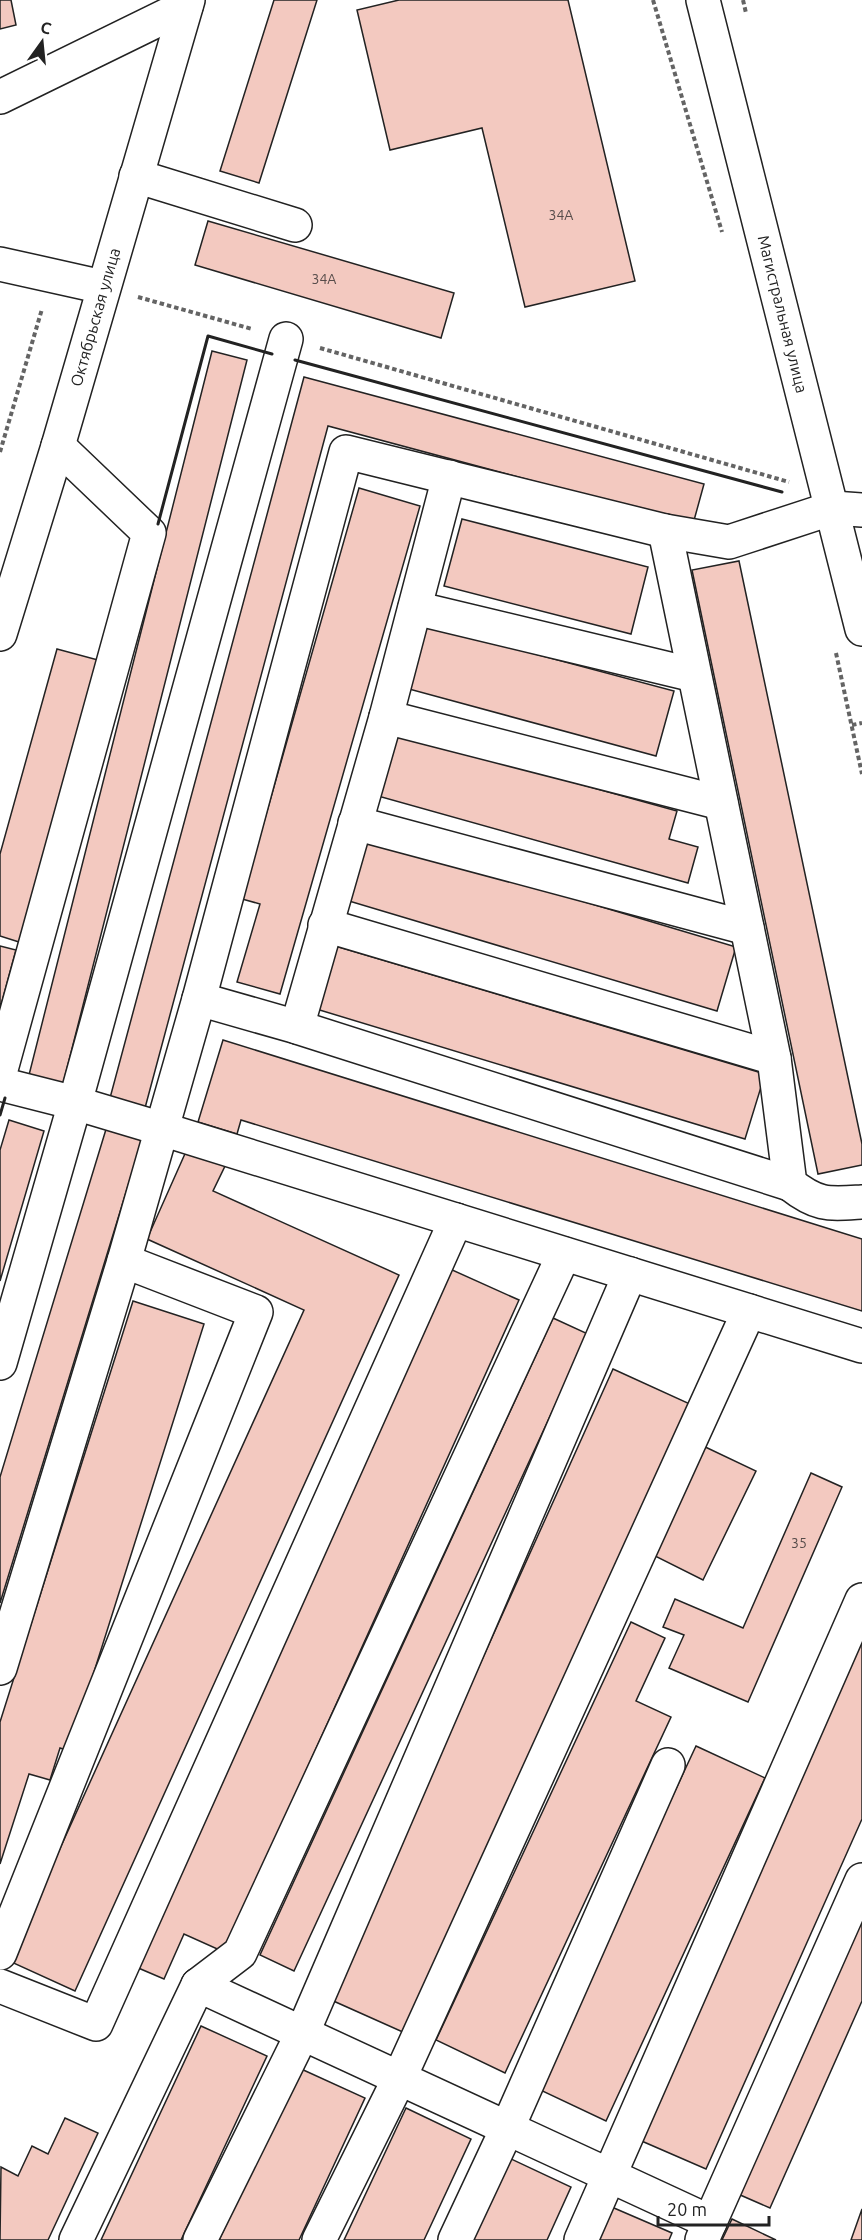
<svg xmlns="http://www.w3.org/2000/svg" width="862" height="2240" font-family="Ubuntu,sans-serif">
<style>
.building{fill:#f3c9c0;stroke:#222;stroke-width:1.5}
.lines{fill:none;stroke-linecap:round;stroke-linejoin:round}
.minor-casing{stroke:#222;stroke-width:36}
.major-casing{stroke:#222;stroke-width:36}
.path{stroke:#646464;stroke-width:4;stroke-dasharray:4.5 3;stroke-linecap:butt}
.minor{stroke:#fff;stroke-width:33}
.major{stroke:#fff;stroke-width:33}
.wall{stroke:#222;stroke-width:3}
.labels{text-anchor:middle;stroke-width:4.5;stroke-linejoin:round;paint-order:stroke}
.number-label{font-size:14px;fill:#564c4a}
.street-label{font-size:16px;fill:#222;stroke:#fff}
</style>
<rect width="100%" height="100%" fill="#fff"/>
<g class="building">
<path d="M0,0H11L16,25L0,29Z"/>
<path d="M274,0H317L259,183L220,171Z"/>
<path d="M399,0H568L635,281L525,307L482,128L390,150L357,10Z"/>
<path d="M208,221L454,293L441,338L195,265Z"/>
<path d="M212,351L247,360L63,1084L29,1075Z"/>
<path d="M304,377L704,484L693,524L328,426L145,1108L110,1098Z"/>
<path d="M359,488L420,506L280,994L237,982L260,904L242,899Z"/>
<path d="M462,519L648,567L631,634L444,586Z"/>
<path d="M739,561L862,1144V1165L818,1174L692,570Z"/>
<path d="M426,625L674,691L656,756L409,689Z"/>
<path d="M57,649L98,660L19,942L0,936V854Z"/>
<path d="M395,733L677,811L669,839L698,847L688,883L378,796Z"/>
<path d="M368,837L736,947L717,1011L349,901Z"/>
<path d="M332,945L765,1074L745,1139L313,1008Z"/>
<path d="M0,946L16,950L0,1009Z"/>
<path d="M223,1040L862,1239V1311L241,1120L237,1134L198,1122Z"/>
<path d="M9,1120L44,1131L0,1281V1150Z"/>
<path d="M107,1126L143,1137L0,1603V1477Z"/>
<path d="M188,1147L226,1164L213,1191L399,1275L75,1991L9,1961L304,1310L147,1239Z"/>
<path d="M450,1269L519,1300L224,1952L184,1934L164,1979L136,1967Z"/>
<path d="M133,1301L204,1324L69,1751L60,1748L50,1780L29,1774L0,1864V1722Z"/>
<path d="M553,1318L588,1334L294,1971L260,1955Z"/>
<path d="M613,1369L690,1404L405,2033L329,1999Z"/>
<path d="M699,1444L756,1471L703,1580L647,1552Z"/>
<path d="M811,1473L842,1487L748,1702L669,1668L684,1635L663,1627L675,1599L743,1628Z"/>
<path d="M631,1622L665,1638L636,1701L671,1717L505,2073L436,2040Z"/>
<path d="M862,1635V1819L706,2169L637,2139Z"/>
<path d="M696,1746L765,1778L606,2121L536,2088Z"/>
<path d="M862,1912V2001L770,2208L738,2194Z"/>
<path d="M201,2026L267,2056L181,2240H101Z"/>
<path d="M299,2068L365,2098L299,2240H219Z"/>
<path d="M406,2108L471,2139L424,2240H344Z"/>
<path d="M65,2118L98,2133L48,2240H0L1,2167L18,2176L32,2146L48,2154Z"/>
<path d="M507,2157L571,2187L547,2240H469Z"/>
<path d="M607,2205L672,2233L669,2240H592Z"/>
<path d="M862,2209V2240H851Z"/>
<path d="M732,2219L776,2240H722Z"/>
</g>
<g class="lines">
<defs>
<g id="minor">
<path d="M0,97L186,6"/>
<path d="M136,176L295,225"/>
<path d="M0,264L103,287"/>
<path d="M665,531L774,1058L790,1184C818,1206 828,1204 862,1202"/>
<path d="M415,608L694,675"/>
<path d="M0,634L58,446L188,0"/>
<path d="M386,717L721,803"/>
<path d="M355,823L747,928"/>
<path d="M325,925L774,1058"/>
<path d="M199,999L297,1027L790,1184"/>
<path d="M297,1027L386,717L449,477"/>
<path d="M0,1073L149,533L58,446"/>
<path d="M0,1084L75,1103L162,1129L862,1346"/>
<path d="M0,1363L75,1103L286,339"/>
<path d="M0,1668L124,1261L199,999L346,452L665,531L729,542L833,508L862,510"/>
<path d="M0,1953L256,1312L124,1261"/>
<path d="M198,1985L710,2222"/>
<path d="M0,1986L96,2024L456,1220"/>
<path d="M76,2240L198,1985L240,1953L564,1254"/>
<path d="M200,2240L302,2034L630,1274"/>
<path d="M319,2240L399,2079L749,1311"/>
<path d="M455,2240L507,2129L668,1765"/>
<path d="M581,2240L862,1600"/>
<path d="M702,2240L862,1880"/>
</g>
<path id="major" d="M703,0L862,629"/>
</defs>
<use href="#minor" class="minor-casing"/>
<use href="#major" class="major-casing"/>
<g class="path">
<path d="M653,0L722,232"/>
<path d="M743,0L746,13"/>
<path d="M138,297L252,329"/>
<path d="M320,348L789,482"/>
<path d="M0,452L42,309"/>
<path d="M836,653L862,774"/>
<path d="M852,725L862,723"/>
</g>
<use href="#minor" class="minor"/>
<use href="#major" class="major"/>
<g class="wall">
<path d="M295,360L782,492"/>
<path d="M158,524L208,336L272,354"/>
<path d="M0,1115L5,1098"/>
</g>
</g>
<g class="labels">
<g class="number-label">
<text x="561" y="220">34А</text>
<text x="324" y="284">34А</text>
<text x="799" y="1548">35</text>
</g>
<g class="street-label">
<text transform="translate(783 314) rotate(76)" y="6">Магистральная улица</text>
<text transform="translate(95 317) rotate(-74)" y="6">Октябрьская улица</text>
</g>
</g>
<g transform="translate(42 42) rotate(15)" stroke="#ffffff" stroke-width="4.5" paint-order="stroke">
<path d="M0-4.5L10 22L0 15L-10 22Z" fill="#222222"/>
<text y="-9" font-size="16" font-weight="bold" text-anchor="middle" fill="#222222">С</text>
</g>
<path d="M658 2216v9h111v-9" fill="none" stroke="#222222" stroke-width="3"/>
<text x="667" y="2216" font-size="18" fill="#222222" stroke="#ffffff" stroke-width="4.5" paint-order="stroke">20 m</text>
</svg>
